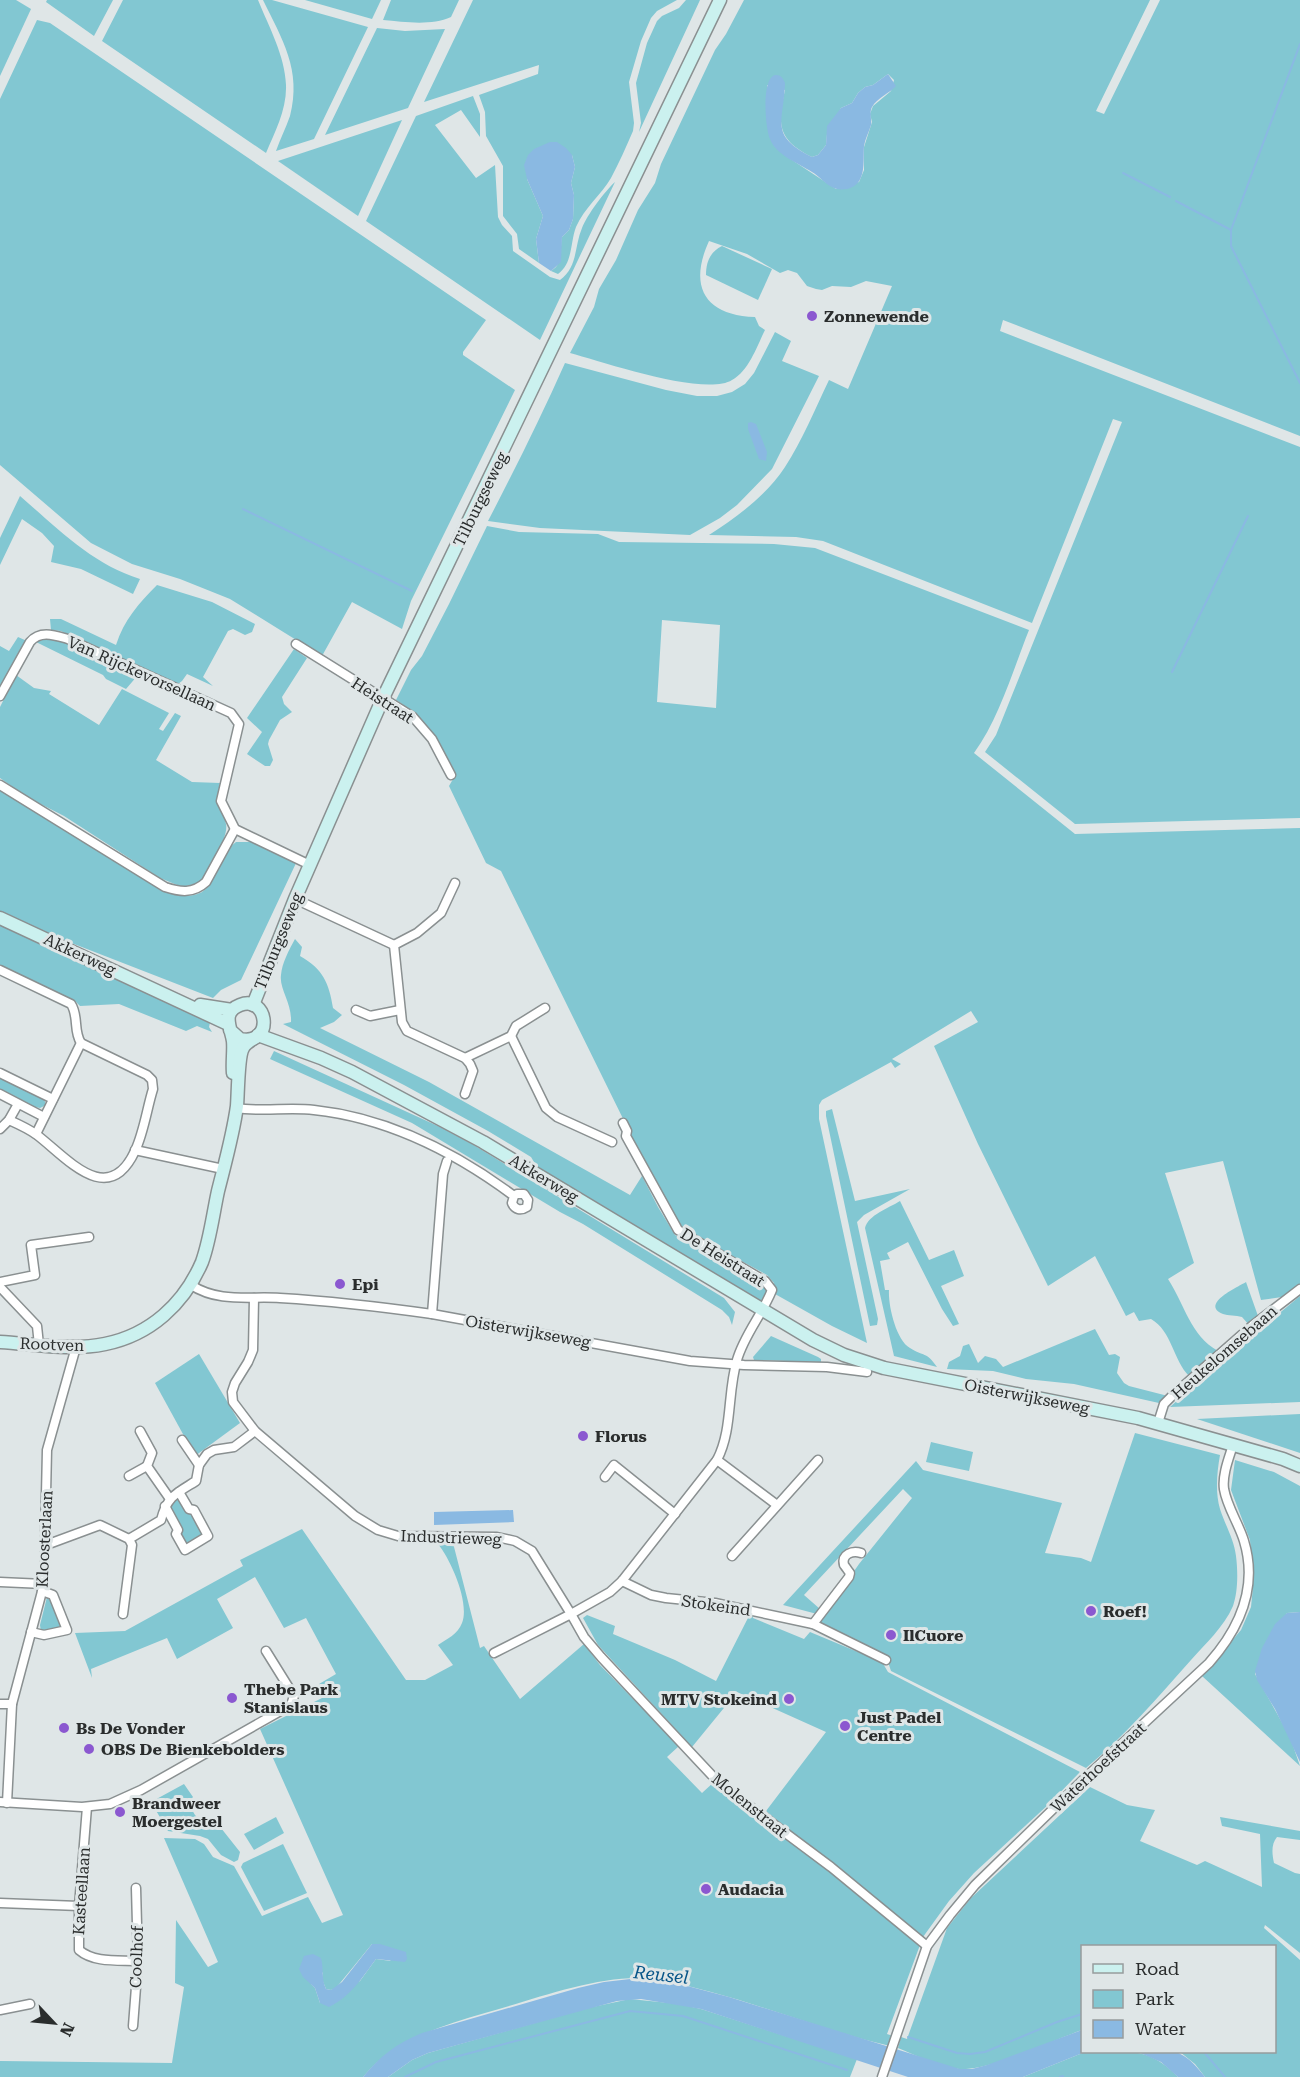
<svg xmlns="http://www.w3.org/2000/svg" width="1300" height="2077" font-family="'Roboto Serif',serif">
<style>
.green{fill:#82c7d2;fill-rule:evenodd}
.water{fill:#8ab9e2}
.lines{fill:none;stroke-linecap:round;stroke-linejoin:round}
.stream{stroke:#8ab9e2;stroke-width:2}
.street-casing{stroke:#8a9091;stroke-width:11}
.secondary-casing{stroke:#8a9091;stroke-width:15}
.street{stroke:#fff;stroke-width:8}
.secondary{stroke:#cbf1ef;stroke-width:12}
.poi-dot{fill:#8b58d0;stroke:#dfe6e7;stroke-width:2}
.labels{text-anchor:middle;stroke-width:6;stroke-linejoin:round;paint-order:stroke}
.poi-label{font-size:16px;font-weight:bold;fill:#2a2d2d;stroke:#dfe6e7;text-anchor:start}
.street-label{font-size:16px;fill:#2a2d2d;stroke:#dfe6e7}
.water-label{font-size:18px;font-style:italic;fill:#085689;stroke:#dfe6e7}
</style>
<rect width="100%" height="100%" fill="#dfe6e7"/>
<g class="green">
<path d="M0,0H16L31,9L0,76Z"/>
<path d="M47,0H113L94,36L46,2Z"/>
<path d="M123,0H258C269,27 285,56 286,85C287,109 275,132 266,153L102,41Z"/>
<path d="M263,0H272L368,27L314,139L276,151C280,139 286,128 290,116C302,70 282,39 263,0Z"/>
<path d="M305,0H381L372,19Z"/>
<path d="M391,0H459L451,17C431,26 405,22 383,20Z"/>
<path d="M473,0H677L657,11L651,18L641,41L629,82L634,123L633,131C626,147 619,163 611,178C601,195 584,208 576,227C570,243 573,263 558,274L551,271C565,262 559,251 562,237L569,230L573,219L574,195L571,183L575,167L572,155L527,179L543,216L536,239L539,263L519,249L517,234L503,216V166L486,136L485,112L479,95L538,74L539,65L424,102Z"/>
<path d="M686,0H700L639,132L641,123L636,83L647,43L657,21L662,16L679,8Z"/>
<path d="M744,0H1150L1096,111L1104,114L1160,0H1300V436L1003,320L1000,331L1300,447V818L1075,824L985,752L996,735L1122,422L1113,419L1032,623L823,541L796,537L709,535C737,517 767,495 785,467C802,441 815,409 829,380L848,389L892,286L866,281L851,287L832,286L822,290L816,289L807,286L797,273L788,270L780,273L747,254L709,241C688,287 705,315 755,317L759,326L765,330C757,346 749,371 732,380C705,397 603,362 570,353L594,307L599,289L616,260L638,210L655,183L661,164L715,50L726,34ZM888,74L894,80L891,91L873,106L870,114L872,122L864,147V170L859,182L836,189L786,156L767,85L785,90C777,125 778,140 812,157L818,155L826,145L827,134L841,108L852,103L858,93L865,87L873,85Z"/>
<path d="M37,20L50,23L486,320L463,352V355L515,390L411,601L402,629L352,602L322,656L230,599L180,579L132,564L91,543L0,465V99Z"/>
<path d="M377,28L405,31L445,29L408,108L325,135Z"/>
<path d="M473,96L480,114V137L461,110L435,125L476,178L495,165L498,217L502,225L512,236L513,251L550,277L560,280C578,267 574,247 582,228C587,215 605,191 615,182L540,340L366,221L416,116Z"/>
<path d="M402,120L358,216L278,161Z"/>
<path d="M722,246L772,269L758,300L706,275C706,262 710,252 722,246Z"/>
<path d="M775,332L791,341L782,361L819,376L772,469L737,505L720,518L690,535L540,528L488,521C515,469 541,417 565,363L666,390L697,396H717L732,392L745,384L754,373Z"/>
<path d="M20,496C57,528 92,564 140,579L133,594L81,569L51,562L54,546L42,533L22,519L0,565V538Z"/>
<path d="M487,526L519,532L598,534L619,542L774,544L815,548L1029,630C1013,670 999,719 974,753L1075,834L1300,828V1285L1282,1297L1261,1300L1223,1161L1165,1173L1194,1263L1168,1279C1185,1305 1190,1335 1218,1351L1189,1376C1173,1360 1172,1331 1151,1319L1139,1321L1134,1312L1126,1316L1095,1256L1048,1286L978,1144L934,1046L978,1022L971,1011L892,1059L901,1064L895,1068L891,1062L822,1100L819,1105V1119L867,1343L832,1326L775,1294L774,1283L767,1275L687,1231L676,1221L669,1212L501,871L486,863L449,786L456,774C441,744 425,718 396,700L411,670L422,656L449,604ZM662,620L720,625L716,708L657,702Z"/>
<path d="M157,585L212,602L255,624L252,632L245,635L233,629L228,631L203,677L213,686L187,674L182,681L178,684L102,652L61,631L51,630L50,619H61L116,645C124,620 139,603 157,585Z"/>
<path d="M18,637L27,641L0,689V646L9,651Z"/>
<path d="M51,637L59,639L138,675L126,689L106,679L103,675L36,642Z"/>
<path d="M294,649L307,658L282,697L284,704L292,712L280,720L269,740L268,744L273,760L270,766H265L247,754L262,732L247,718Z"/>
<path d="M16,675L34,688L51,691L49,694L99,725L122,689L169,713L159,729L163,731L175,713L181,716L156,760L192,782L220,783C215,802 222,807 226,824C229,838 208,871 199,883L182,887L160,878L64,816L27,797L0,778V707Z"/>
<path d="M0,788L179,895C220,902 212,859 236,842H253L297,861L241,980L221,990L213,998L56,937L0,913Z"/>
<path d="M0,925L115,979L211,1018L209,1027L212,1032L197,1026L186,1031L119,1004L80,1006L76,1002L0,968Z"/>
<path d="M295,939L302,947L300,956C323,969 329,983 333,1008L342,1015L334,1022L320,1028L429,1082L630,1195L642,1176L658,1207L675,1235L762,1284L767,1291L762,1302L659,1245L550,1178L537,1167L531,1157L488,1131L404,1085L283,1024L291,1022C292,1003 279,989 281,975C282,963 289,950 295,939Z"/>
<path d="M274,1051L440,1127L472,1144L724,1298L735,1312L732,1325L729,1317L722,1310L583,1224L560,1212L412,1123L270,1059Z"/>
<path d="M0,1077L44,1099L46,1105L40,1108L35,1107L0,1089Z"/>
<path d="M832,1109L855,1201L910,1189L864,1215L857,1222L878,1319L877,1325L870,1326L826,1116V1111Z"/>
<path d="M900,1201L929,1260L954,1250L964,1276L941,1286L959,1324L953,1326L942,1309L908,1242L887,1253L890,1259L880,1261L885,1290H889C888,1305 896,1340 910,1348C924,1357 926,1351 937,1367L894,1356L865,1228C868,1215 889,1208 900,1201Z"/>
<path d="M1246,1282L1258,1316L1249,1325L1242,1317C1236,1315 1228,1316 1223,1314C1199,1304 1240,1286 1246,1282Z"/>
<path d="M1300,1296V1402L1170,1407L1215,1367Z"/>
<path d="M1095,1329L1109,1355L1115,1354L1120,1357L1117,1373L1124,1383L1129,1386L1168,1396L1159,1403L1074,1384L1026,1379L993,1371L947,1369L949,1362L960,1356L963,1346L969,1344L978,1363L985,1356L996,1359L1003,1367Z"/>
<path d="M771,1336L818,1357L821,1359V1362L754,1360L753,1357Z"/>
<path d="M199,1354L240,1423L195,1456L155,1383Z"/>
<path d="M1300,1414V1453L1197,1419Z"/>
<path d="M1135,1433L1220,1455C1217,1472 1215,1492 1220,1509C1225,1525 1234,1539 1236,1556C1238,1572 1238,1592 1233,1606C1224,1627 1205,1644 1191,1660C1157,1698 1125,1736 1086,1768L891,1671L886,1656L818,1623L859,1564L912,1498L903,1489L804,1595L820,1609L817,1614L783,1605L916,1461L923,1470L1062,1503L1045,1553L1081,1558L1091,1562Z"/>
<path d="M931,1442L973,1452L969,1471L926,1462Z"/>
<path d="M1235,1460L1274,1472L1300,1486V1612L1287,1613L1255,1674L1290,1737L1300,1766L1202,1676L1241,1630L1251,1607L1253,1587L1250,1540L1231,1490Z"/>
<path d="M178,1497L193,1511L205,1534L186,1546L168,1506Z"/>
<path d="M302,1529L406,1680H425L453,1665L438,1645C447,1639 458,1634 462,1623C470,1603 451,1560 438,1544L453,1543L480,1648L484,1646L520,1699L584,1644L600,1665L679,1746L667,1757L702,1793L714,1782L818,1862L920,1945L887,2034L893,2036L890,2046C829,2032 771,2008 711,1992C688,1986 665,1979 640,1978C592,1977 532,2000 485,2013C441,2026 393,2040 363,2077H0V2061L172,2063L184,1987L175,1983L176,1920L208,1967L218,1962L164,1838L195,1839L204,1844L213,1857L234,1866L262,1916L308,1897L322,1923L343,1915L260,1729L324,1697L319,1684L336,1674L306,1618L284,1628L255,1577L217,1599L233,1628L177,1659L167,1638L91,1669L92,1678L75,1633L125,1631L243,1566L240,1560ZM372,1944L391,1961L376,1959L360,1981L320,2003L315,1988L311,1984L323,1972L322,1979L326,1989L331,1990L336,1988Z"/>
<path d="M47,1597H51L64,1626L61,1629L41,1632L40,1625Z"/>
<path d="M751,1612L753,1618L804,1639L810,1632L882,1662L888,1672L1080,1772L1049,1804L974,1873L949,1901L923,1937L902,1922L766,1811L826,1732L737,1692L692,1747L598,1645L583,1618L587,1615L615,1626L613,1634L675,1660L716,1681Z"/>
<path d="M184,1784L193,1797L188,1803L195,1815L208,1829L217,1823L240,1852L238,1860L234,1862L221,1855L208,1839L200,1836L168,1831L151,1802Z"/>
<path d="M1090,1787L1127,1805L1155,1810L1140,1841L1197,1865L1205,1861L1262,1887L1260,1834L1222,1826L1220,1817L1300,1831V1840L1277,1837C1271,1844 1272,1854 1274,1863L1295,1873L1300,1874V1953L1265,1925L1264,1928L1300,1960V2077H1205L1195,2064L1180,2052H1274V1946H1082V2030C1053,2040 988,2072 959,2069C938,2066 917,2056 898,2048L901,2037L907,2039L947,1928L971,1898Z"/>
<path d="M276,1817L284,1833L254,1850L244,1834Z"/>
<path d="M283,1844L307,1893L264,1911L241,1867L243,1863Z"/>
<path d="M630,1999L679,2004L701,2009L857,2059L850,2077H388L412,2060L428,2053L588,2008Z"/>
<path d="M1085,2052C1125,2052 1147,2045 1178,2077H1023Z"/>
</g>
<g class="water">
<path d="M888,74L896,86C890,93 877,98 872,107C869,113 872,119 871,125C869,132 865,139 864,146C863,161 867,185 847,189C830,192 825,180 812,172C798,163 776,155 770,139C765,128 761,76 776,75C781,75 783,78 785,83C784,122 768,135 812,157L818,155L826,145L827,126L841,108L852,103L858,93L865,87L873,85Z"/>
<path d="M550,142H557L566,148L572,155L575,167L571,183L574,195L573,219L569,230L562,237L561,262L551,271L539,263L536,239L543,216L527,179L524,165L528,155L534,149Z"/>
<path d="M751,422L756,424L767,452L766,461L759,459L748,429V423Z"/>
<path d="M513,1510L514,1522L434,1525V1512Z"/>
<path d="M1300,1612V1762L1275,1709L1257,1680L1255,1671L1262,1648L1275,1624L1287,1613Z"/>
<path d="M372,1944H380L406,1952L407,1959L405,1962L376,1959C362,1978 350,1997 329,2007L320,2003L315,1988L303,1977L299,1969L304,1956L313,1954L321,1958C324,1969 321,1978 326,1989L331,1990L342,1982Z"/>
<path d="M639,1978L676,1983L729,1997L960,2069H972L987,2065L1082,2030V2052H1085L1023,2077H908L701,2009L641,1999L617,2001L428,2053L412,2060L388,2077H363C380,2056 397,2043 422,2033L578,1988L604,1982Z"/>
<path d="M1138,2052C1175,2051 1180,2046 1205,2077H1178L1161,2062Z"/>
</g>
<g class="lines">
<g class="stream">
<path d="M1300,44L1231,230V246L1300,383"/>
<path d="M1123,173L1170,197"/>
<path d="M1176,201L1231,230"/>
<path d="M243,509L412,591"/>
<path d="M1172,672L1248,516"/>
<path d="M908,2037L957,2053L970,2054L985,2052L1057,2022L1082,2014"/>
<path d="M1204,2052L1225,2077"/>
<path d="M405,2077L436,2062L630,2011L683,2016L847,2070"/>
<path d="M1060,2077L1063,2076"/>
</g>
<defs>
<g id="street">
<path d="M296,644L413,717L432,739L451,775"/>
<path d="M0,696L30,642C40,630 54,635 68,639L231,713L239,724L221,801L235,829L310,865"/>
<path d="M0,785L165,887C180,892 193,894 206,882L235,829"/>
<path d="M295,899L394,945"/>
<path d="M394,945L402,1022L407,1031L465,1058L470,1064L473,1071L465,1094"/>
<path d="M394,945L417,933L441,913L455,883"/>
<path d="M0,970L71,1004C79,1016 73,1031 81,1043L147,1075L152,1080L153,1089C147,1108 144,1132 135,1151C108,1209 67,1158 37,1135C29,1129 18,1124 9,1120"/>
<path d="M356,1010L370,1016L400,1010"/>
<path d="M511,1036L546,1108L557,1117L612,1142"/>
<path d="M465,1058L511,1036L516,1026L545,1008"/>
<path d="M0,1073L53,1099"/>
<path d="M0,1094L44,1117"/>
<path d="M236,1108C263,1112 288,1107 314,1110C389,1118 455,1152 514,1196L512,1203C515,1210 521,1211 527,1207L528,1200L524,1194H517L514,1196"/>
<path d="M0,1129L9,1120L18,1104"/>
<path d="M36,1134L81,1043"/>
<path d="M135,1150L223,1169"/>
<path d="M0,1282L35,1275L31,1245L89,1237"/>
<path d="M191,1285C219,1303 249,1296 280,1298C331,1301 382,1307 432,1314L690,1361L744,1365L827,1367L867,1372"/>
<path d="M0,1287L37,1326L39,1345"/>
<path d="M254,1298L253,1350L248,1362L235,1383L232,1392L233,1402L255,1431L355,1516L378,1530L398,1536L497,1537L515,1541L532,1551L571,1614L610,1592L622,1581L717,1460C733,1429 727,1393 737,1360C744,1335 762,1315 772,1290L765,1281L678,1230L626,1136L627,1131L623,1123"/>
<path d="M432,1314L443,1174L447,1161"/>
<path d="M1158,1423L1164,1404L1172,1396L1253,1325L1300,1289"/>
<path d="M140,1431L152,1453L147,1466L170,1499"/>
<path d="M182,1440L199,1465"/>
<path d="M717,1460L777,1505"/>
<path d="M129,1476L147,1466"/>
<path d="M605,1477L614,1465L675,1514"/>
<path d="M165,1506L178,1530L176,1534L185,1550L208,1536L194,1510L189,1509L179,1492"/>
<path d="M129,1539L161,1520C167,1496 177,1493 196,1481L199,1465L207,1454L214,1450L234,1447L255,1431"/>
<path d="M46,1545L100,1525L129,1539L132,1545L123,1614"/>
<path d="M732,1556L818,1460"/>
<path d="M622,1581L651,1595L666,1598L715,1603L813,1624L886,1660"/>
<path d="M0,1582L44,1584"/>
<path d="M813,1624L849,1577L850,1573C849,1572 845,1566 844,1565C841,1554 853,1550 861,1553"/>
<path d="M31,1632L44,1635L67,1630L53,1595L42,1591"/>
<path d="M494,1653L571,1614L584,1637L601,1657L720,1784L831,1867L927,1946"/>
<path d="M0,1704H12"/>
<path d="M0,1802L82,1807L110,1804L141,1790L291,1705L294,1696L266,1651"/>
<path d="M7,1803L12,1704L44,1584L47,1450L76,1347"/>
<path d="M87,1807L79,1906V1950C94,1963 118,1960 138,1961"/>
<path d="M0,1903L79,1906"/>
<path d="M0,2010L30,2004"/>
<path d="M133,2026L138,1961L136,1888"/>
<path d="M882,2077L927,1946L950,1915L975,1885L1084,1779L1209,1663C1240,1628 1258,1587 1244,1541C1239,1524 1227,1507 1224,1489C1222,1475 1229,1458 1233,1445"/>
</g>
<g id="secondary">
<path d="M0,918L228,1024"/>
<path d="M200,1005L232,1010"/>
<path d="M253,1005L295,899L383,698L720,0"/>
<path d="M230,1030L240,1039C275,1046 268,994 240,1005C221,1012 231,1028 233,1041C234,1050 232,1062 233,1073"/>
<path d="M258,1035L321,1058L352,1072L483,1142L813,1340L844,1355L884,1368L1138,1418L1283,1459L1300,1466"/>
<path d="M0,1342C34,1344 71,1351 105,1344C150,1335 184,1304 202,1262C210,1240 213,1214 218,1191C225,1163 233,1135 237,1106C238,1094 238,1056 243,1048C245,1044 250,1041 253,1039"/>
</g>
</defs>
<use href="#street" class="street-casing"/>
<use href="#secondary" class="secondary-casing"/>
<use href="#street" class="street"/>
<use href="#secondary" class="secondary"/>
</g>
<g class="poi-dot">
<circle cx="812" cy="316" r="6"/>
<circle cx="340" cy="1284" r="6"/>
<circle cx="583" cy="1436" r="6"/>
<circle cx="1091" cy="1611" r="6"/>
<circle cx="891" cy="1635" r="6"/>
<circle cx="232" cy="1698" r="6"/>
<circle cx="789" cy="1699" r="6"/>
<circle cx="845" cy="1726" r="6"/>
<circle cx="64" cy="1728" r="6"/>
<circle cx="89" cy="1749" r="6"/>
<circle cx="120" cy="1812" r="6"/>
<circle cx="706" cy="1889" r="6"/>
</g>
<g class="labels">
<g class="poi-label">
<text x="824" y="322">Zonnewende</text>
<text x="352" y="1290">Epi</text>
<text x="595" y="1442">Florus</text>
<text x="1103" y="1617">Roef!</text>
<text x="903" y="1641">IlCuore</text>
<text x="244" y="1695">Thebe Park<tspan x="244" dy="18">Stanislaus</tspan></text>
<text x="777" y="1705" text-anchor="end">MTV Stokeind</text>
<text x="857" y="1723">Just Padel<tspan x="857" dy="18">Centre</tspan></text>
<text x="76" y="1734">Bs De Vonder</text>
<text x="101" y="1755">OBS De Bienkebolders</text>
<text x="132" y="1809">Brandweer<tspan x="132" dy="18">Moergestel</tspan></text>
<text x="718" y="1895">Audacia</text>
</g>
<g class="street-label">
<text transform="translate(480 499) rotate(-64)" y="6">Tilburgseweg</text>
<text transform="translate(142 673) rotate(24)" y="6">Van Rijckevorsellaan</text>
<text transform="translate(383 700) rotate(33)" y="6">Heistraat</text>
<text transform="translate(278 941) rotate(-68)" y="6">Tilburgseweg</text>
<text transform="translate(80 954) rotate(25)" y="6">Akkerweg</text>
<text transform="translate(544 1178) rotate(31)" y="6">Akkerweg</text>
<text transform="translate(723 1257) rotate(32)" y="6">De Heistraat</text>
<text transform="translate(528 1331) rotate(10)" y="6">Oisterwijkseweg</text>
<text transform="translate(52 1344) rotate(2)" y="6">Rootven</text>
<text transform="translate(1224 1352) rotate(-41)" y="6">Heukelomsebaan</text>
<text transform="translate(1027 1396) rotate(11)" y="6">Oisterwijkseweg</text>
<text transform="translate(451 1537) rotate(2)" y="6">Industrieweg</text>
<text transform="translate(44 1539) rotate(-87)" y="6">Kloosterlaan</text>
<text transform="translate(716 1605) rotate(8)" y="6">Stokeind</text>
<text transform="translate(1098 1767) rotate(-43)" y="6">Waterhoefstraat</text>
<text transform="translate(750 1805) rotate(39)" y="6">Molenstraat</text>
<text transform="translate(81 1891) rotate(-86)" y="6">Kasteellaan</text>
<text transform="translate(136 1957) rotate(-88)" y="6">Coolhof</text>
</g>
<g class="water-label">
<text transform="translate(661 1975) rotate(6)" y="6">Reusel</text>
</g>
</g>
<rect x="1081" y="1945" width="195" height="108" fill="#dfe6e7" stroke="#979c9d" stroke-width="1.5"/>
<rect x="1093" y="1964" width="30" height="9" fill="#cbf1ef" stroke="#979c9d" stroke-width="1.5"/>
<text x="1135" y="1975" font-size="18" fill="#2a2d2d">Road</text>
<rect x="1093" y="1990" width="30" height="18" fill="#82c7d2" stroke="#979c9d" stroke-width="1.5"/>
<text x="1135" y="2005" font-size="18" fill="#2a2d2d">Park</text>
<rect x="1093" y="2020" width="30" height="18" fill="#8ab9e2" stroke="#979c9d" stroke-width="1.5"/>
<text x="1135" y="2035" font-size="18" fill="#2a2d2d">Water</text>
<g transform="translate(54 2023) rotate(116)" stroke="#dfe6e7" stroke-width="4.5" paint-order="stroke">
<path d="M0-4.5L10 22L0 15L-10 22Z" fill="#2a2d2d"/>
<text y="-9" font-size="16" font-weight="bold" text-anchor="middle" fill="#2a2d2d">N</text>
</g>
</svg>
